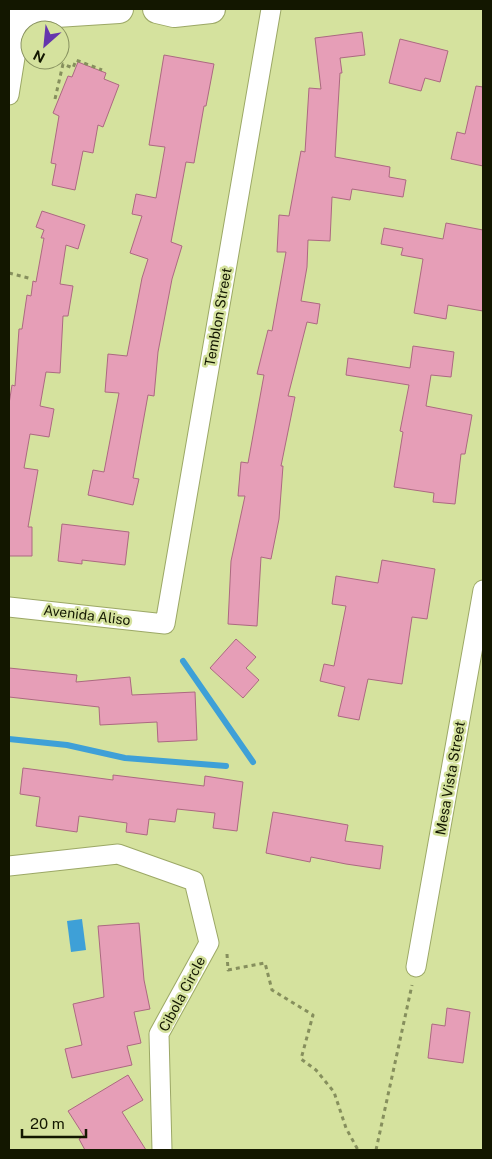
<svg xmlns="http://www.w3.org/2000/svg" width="492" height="1159" font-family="'Public Sans',sans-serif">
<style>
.water{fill:#3ea0d7}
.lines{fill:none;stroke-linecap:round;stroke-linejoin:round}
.stream{stroke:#3ea0d7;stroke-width:6}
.building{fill:#e69eb7;stroke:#ac6981}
.street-casing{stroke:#9ca866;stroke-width:21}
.secondary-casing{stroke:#9ca866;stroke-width:30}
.path{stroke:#868f5d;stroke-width:3;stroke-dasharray:4 4;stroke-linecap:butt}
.street{stroke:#fff;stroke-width:19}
.secondary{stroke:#fff;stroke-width:28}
.labels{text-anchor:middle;stroke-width:5;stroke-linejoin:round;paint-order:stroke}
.street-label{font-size:14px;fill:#131700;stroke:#d5e29e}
</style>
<rect width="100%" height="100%" fill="#d5e29e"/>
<path class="water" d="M82,919L86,950L71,952L67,921Z"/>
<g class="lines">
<g class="stream">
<path d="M183,661L253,762"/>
<path d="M9,739L67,745L125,758L226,766"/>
</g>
</g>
<g class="building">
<path d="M362,32L365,55L340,58L342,73H340L335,157L390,167L389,177L406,180L403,197L352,189L350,200L332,197L330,241L308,240L307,267L301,301L320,304L317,324L307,322L288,396L295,397L281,466H283L279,519L271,559L261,557L257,626L228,624L231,561L245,496H238L241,462L248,463L264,375L257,374L268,330L272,331L286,252H277L279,215L289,216L301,151L305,152L309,88L321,89L315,38Z"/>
<path d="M400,39L448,51L440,82L425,78L421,91L389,83Z"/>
<path d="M164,55L214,64L206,106H204L194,163L186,162L171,242L182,246L172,279L158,352L154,396L148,395L133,478L139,479L133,505L88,495L93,470L104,472L119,393L105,392L108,354L127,356L142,278L148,259L130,253L142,216L132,214L136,194L156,198L165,147L149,145Z"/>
<path d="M78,62L106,73L104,79L119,85L103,127L98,125L93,153L83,151L75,190L52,185L56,164L51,163L59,116L53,113L68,76L72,77Z"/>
<path d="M476,86L483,87V166L451,159L457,132L465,134Z"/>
<path d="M42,211L85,225L78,249L66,245L60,284L73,286L68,316H63L60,373L46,372L40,406L54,409L49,437L30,434L24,468L38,470L28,527H32V556H9V404L12,385L15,386L19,329H22L27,295L31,296L33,281L36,282L44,238H41L44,230L36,227Z"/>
<path d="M446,223L483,230V311L448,305L446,319L414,313L423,259L401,255L403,248L381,244L384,228L443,239Z"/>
<path d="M413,346L454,352L451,377L431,375L426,406L472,415L465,454H461L455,504L433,502L434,493L394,487L403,432L400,431L409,385L346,375L348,358L410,368Z"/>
<path d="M62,524L129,532L125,565L82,560V564L58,561Z"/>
<path d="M382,560L435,569L427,619L412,617L402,684L368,679L359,720L338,716L345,687L320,681L324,664L334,666L346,606L332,604L336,576L378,583Z"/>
<path d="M236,639L256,657L246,668L259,680L243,698L210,668Z"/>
<path d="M9,668L77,675L76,682L130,677L132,695L195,692L197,740L158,742L157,722L100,725L99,707L9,697Z"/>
<path d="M23,768L113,780V775L204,786L205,776L243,782L237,831L213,828L215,813L177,809L175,822L149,819L147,835L126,832L127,823L79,816L77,832L36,826L40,797L20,794Z"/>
<path d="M273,812L348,825L345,841L383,846L380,869L346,864L311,857L310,862L266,853Z"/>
<path d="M139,923L144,980L150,1009L134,1012L141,1043L127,1046L132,1065L72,1078L65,1049L82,1045L73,1004L104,997L98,926Z"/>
<path d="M447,1008L470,1012L463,1063L428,1058L432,1024L445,1026Z"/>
<path d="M128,1075L143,1100L122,1112L146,1150H85L79,1139L84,1136L68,1111Z"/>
</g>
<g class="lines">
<defs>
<g id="street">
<path d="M9,95L17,45L18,16"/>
<path d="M9,607L165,624L271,9"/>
<path d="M9,866L118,854L194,881L209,943L159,1034L162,1150"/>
<path d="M416,967L483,590"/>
</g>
<g id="secondary">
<path d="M157,9L174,13L211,9"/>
<path d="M9,16L119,9"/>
</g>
</defs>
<use href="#street" class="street-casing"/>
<use href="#secondary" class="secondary-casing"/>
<g class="path">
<path d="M55,99L63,64L73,68L76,60L102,70"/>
<path d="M9,273L32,279"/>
<path d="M227,954L228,970L265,963L272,990L313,1015L301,1059L316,1070L334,1092L346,1128L358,1150"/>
<path d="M376,1150L412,985"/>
</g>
<use href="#street" class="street"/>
<use href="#secondary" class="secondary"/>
</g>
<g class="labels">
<g class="street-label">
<text transform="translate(218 317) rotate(-80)" y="5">Temblon Street</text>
<text transform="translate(87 615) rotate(7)" y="5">Avenida Aliso</text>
<text transform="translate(450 778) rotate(-80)" y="5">Mesa Vista Street</text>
<text transform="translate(182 994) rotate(-62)" y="5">Cibola Circle</text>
</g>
</g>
<rect width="492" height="1159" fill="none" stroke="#131700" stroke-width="20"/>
<g transform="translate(45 45) rotate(207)"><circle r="24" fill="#d5e29e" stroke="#87915f"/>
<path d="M0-4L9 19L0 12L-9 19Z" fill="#6535ad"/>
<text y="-8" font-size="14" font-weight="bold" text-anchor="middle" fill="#131700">N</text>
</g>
<path d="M22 1129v8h64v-8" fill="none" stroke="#131700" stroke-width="2.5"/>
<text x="30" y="1129" font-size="15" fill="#131700" stroke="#d5e29e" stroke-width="4" paint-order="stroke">20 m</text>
</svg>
